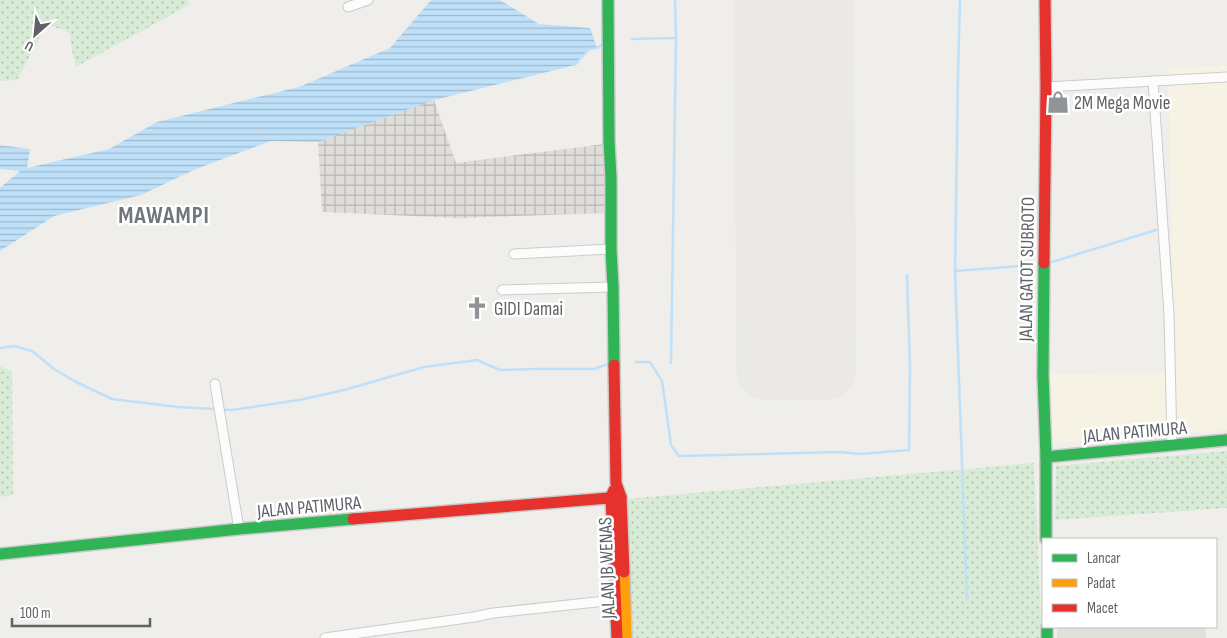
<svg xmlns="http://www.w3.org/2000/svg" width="1227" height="638" font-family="'Sofia Sans Condensed',sans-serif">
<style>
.commercial{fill:#f7f3e4}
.industrial{fill:url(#industrial-grid)}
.education{fill:#e2e0da}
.grass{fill:url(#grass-dots)}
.water{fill:url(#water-rules)}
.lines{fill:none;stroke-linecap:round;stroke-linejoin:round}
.stream{stroke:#bfe0f9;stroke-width:2.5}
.runway{stroke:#eae9e7;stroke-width:61}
.street-casing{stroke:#cbcccc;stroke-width:11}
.fast-casing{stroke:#cacacb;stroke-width:14}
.slow-casing{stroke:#cacacb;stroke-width:14}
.jam-casing{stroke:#cacacb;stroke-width:14}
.street{stroke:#fdfcfc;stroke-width:9}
.fast{stroke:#30b455;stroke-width:11}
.slow{stroke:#ff9f0a;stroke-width:11}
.jam{stroke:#e5322d;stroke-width:11}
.labels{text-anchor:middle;stroke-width:5;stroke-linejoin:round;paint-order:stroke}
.poi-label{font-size:19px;fill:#5f6368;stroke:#fff;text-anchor:start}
.street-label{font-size:19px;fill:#5f6368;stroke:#fff}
.district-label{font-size:24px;font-weight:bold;letter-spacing:1px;fill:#70757a;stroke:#fff}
</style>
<defs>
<pattern id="industrial-grid" width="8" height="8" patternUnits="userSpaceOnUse" patternTransform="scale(1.25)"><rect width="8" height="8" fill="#dfddda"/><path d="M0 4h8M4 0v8" fill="none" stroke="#b8b7b5"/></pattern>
<pattern id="grass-dots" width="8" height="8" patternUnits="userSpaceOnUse" patternTransform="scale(1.25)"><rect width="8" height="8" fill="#d8ebd6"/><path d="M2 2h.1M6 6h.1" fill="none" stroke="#b2c2b1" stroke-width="1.8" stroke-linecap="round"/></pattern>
<pattern id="water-rules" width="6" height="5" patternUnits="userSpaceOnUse" patternTransform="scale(1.25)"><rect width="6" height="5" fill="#bfe0f9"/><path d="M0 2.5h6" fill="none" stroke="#9eb9cd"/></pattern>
</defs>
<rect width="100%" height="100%" fill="#efeeea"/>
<path class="commercial" d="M1227,66V430L1048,444L1045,374L1175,373L1168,67Z"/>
<path class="industrial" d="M434,100L456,163L605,144L607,213L458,218L322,212L318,142Z"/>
<path class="education" d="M1057,627H1205L1206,638H1057Z"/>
<g class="grass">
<path d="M0,0H188L189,5L76,67L72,51L70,33L47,24L17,80L0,81Z"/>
<path d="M0,366L12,372L13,495L0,497Z"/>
<path d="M1227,451V508L1055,520L1056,466Z"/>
<path d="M1034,463L1042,638H630L626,499Z"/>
</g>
<path class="water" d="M431,0H500L539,24L590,28L597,48L589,49L575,65L434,100L318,142L271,141L196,169L141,195L54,216L0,251V188L20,171L0,169V145L30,149L27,168L109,149L157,122L299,87L390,48Z"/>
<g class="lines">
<g class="stream">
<path d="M960,0L958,74L955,271L967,600"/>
<path d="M632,39L676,38"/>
<path d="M573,65H575L589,49L597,48L604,43"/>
<path d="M1052,262L1156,230"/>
<path d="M955,271L1034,265"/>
<path d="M0,348L14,346L32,351L54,369L76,382L112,399L178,407L232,410L299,400L344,390L424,367L477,360L500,370L537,369H594L608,364"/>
<path d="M636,362H650L662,381L671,445L679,456L840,452L860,454L909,450L910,367L907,275"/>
<path d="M671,363L676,38L675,0"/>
</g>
<path class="runway" d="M764,0L767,370L826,369L823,0"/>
<defs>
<g id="street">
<path d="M348,7L368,0"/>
<path d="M1153,81L1169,314L1172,445"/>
<path d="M1046,87L1227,77"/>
<path d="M514,254L611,249"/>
<path d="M502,290L613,287"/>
<path d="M215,384L239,529"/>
<path d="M325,638L474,617L493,613L615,600"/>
</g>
<g id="fast">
<path d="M608,0L609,141L611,178V249L613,287L614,365"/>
<path d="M1044,263L1043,375L1046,457V539"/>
<path d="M1046,457L1227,440"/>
<path d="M0,554L239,529L353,519"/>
<path d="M1047,627V638"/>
</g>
<path id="slow" d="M624,572L626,638"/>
<g id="jam">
<path d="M1044,263L1046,87L1045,0"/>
<path d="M614,365L616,483L621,497L624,572"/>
<path d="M614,490L611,497L617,638"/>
<path d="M353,519L621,497"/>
</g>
</defs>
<use href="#street" class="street-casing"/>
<use href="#fast" class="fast-casing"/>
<use href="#slow" class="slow-casing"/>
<use href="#jam" class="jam-casing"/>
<use href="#street" class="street"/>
<use href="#fast" class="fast"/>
<use href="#slow" class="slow"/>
<use href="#jam" class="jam"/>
</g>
<defs>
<symbol id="shop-bare" viewBox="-9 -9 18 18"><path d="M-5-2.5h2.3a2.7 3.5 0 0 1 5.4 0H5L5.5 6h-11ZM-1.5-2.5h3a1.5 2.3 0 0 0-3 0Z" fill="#919496" stroke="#fff" stroke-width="2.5" paint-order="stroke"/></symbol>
<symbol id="church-bare" viewBox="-9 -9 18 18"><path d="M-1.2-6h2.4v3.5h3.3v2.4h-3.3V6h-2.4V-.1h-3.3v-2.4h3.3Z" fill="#919496" stroke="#fff" stroke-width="2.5" paint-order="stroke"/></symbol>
</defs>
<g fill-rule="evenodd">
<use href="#shop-bare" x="1042" y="86" width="32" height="32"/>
<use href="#church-bare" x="461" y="292" width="32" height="32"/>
</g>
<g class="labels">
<g class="poi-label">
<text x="1074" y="109">2M Mega Movie</text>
<text x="494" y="315">GIDI Damai</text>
</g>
<g class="street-label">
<text transform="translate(1026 269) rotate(-89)" y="7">JALAN GATOT SUBROTO</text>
<text transform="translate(1135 431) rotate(-5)" y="7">JALAN PATIMURA</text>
<text transform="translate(309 506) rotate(-5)" y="7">JALAN PATIMURA</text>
<text transform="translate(606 568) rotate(-92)" y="7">JALAN JB WENAS</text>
</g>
<g class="district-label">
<text x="164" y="223">MAWAMPI</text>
</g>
</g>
<rect x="1042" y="538" width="175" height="90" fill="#ffffff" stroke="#bfc1c3"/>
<rect x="1052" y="554" width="25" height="8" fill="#30b455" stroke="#bfc1c3"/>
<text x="1087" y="563" font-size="15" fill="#5f6368">Lancar</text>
<rect x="1052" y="579" width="25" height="8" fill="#ff9f0a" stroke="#bfc1c3"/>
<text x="1087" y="588" font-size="15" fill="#5f6368">Padat</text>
<rect x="1052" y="604" width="25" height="8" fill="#e5322d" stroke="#bfc1c3"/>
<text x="1087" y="613" font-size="15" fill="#5f6368">Macet</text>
<g transform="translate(35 35) rotate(207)" stroke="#ffffff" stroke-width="4" paint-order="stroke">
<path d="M0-4L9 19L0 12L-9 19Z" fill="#5f6368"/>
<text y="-8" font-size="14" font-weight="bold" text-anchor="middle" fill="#5f6368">U</text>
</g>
<path d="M12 618v8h138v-8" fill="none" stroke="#5f6368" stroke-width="2.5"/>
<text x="20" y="618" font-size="15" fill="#5f6368" stroke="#ffffff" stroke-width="4" paint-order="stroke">100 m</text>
</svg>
